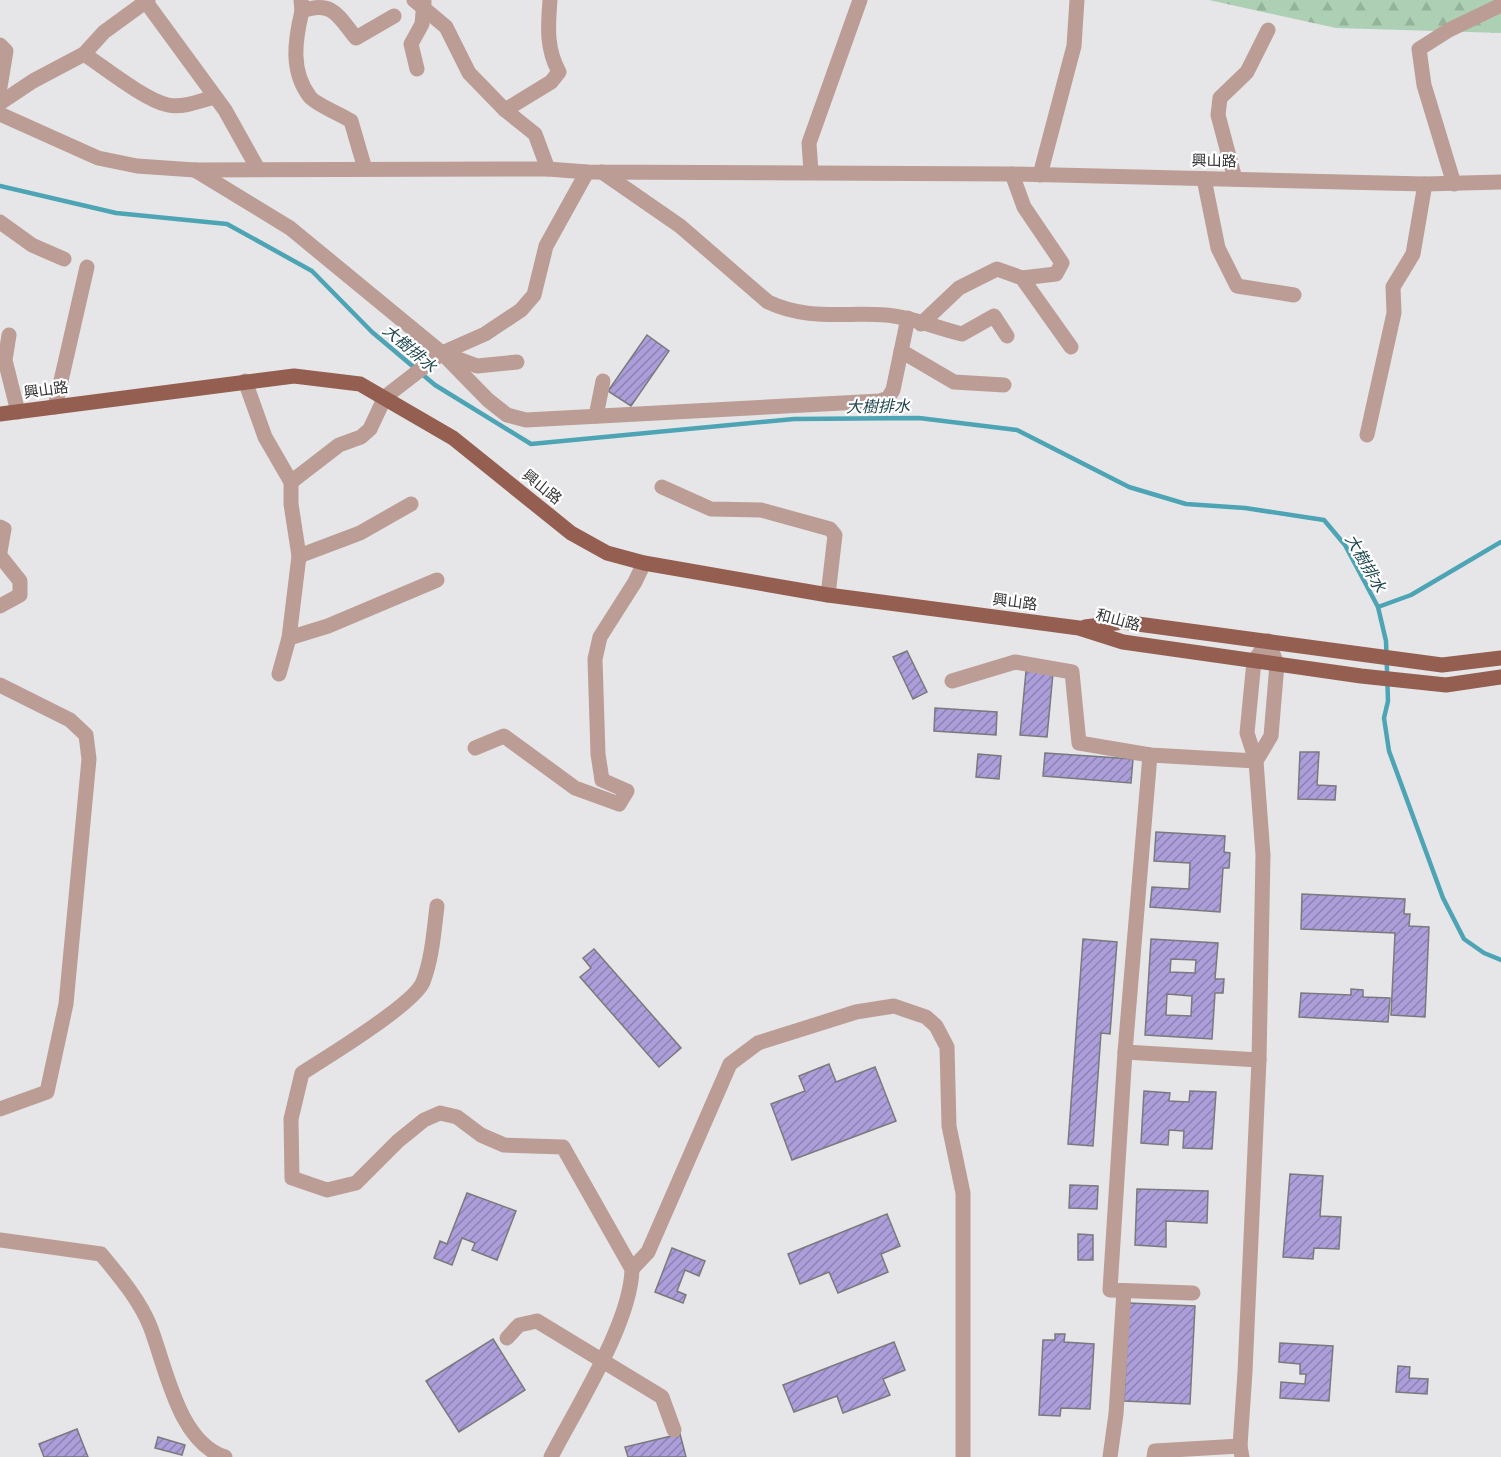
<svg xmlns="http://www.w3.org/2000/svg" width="1501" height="1457" font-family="'Roboto Serif','Noto Sans TC',serif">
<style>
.forest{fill:url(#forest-firs)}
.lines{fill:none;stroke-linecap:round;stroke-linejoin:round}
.stream{stroke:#4da4b4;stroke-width:4.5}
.building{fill:url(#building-hatch);stroke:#7a797c;stroke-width:1.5;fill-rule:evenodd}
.minor{stroke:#bc9d95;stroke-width:15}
.major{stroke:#945f51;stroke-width:15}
.labels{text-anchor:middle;stroke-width:4.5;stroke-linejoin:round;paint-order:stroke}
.street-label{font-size:15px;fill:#323233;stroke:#fff}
.water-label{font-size:16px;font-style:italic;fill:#1f474e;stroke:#fff}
</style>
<defs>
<pattern id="forest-firs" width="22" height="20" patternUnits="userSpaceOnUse" patternTransform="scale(1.5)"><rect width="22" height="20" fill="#add0b5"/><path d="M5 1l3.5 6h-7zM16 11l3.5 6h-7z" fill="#95b39c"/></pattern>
<pattern id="building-hatch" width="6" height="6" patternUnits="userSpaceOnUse" patternTransform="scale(1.5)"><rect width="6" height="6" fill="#ac9eda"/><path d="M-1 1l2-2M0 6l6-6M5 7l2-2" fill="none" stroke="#8d81b1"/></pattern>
</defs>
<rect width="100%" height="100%" fill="#e6e6e9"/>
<path class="forest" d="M1209,0H1501V33L1336,28Z"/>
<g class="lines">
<g class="stream">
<path d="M0,186L116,213L227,224L312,271L372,332L435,385L531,444L794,419L919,418L1017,430L1129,487L1186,504L1245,508L1324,520L1345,545L1378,607L1386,641L1388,701L1384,718L1389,751L1443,898L1464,939L1484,953L1501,960"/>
<path d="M1378,607L1411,595L1501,542"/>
</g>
</g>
<g class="building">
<path d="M647,335L669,351L631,406L608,391Z"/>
<path d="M907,651L927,692L913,699L893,657Z"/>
<path d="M1026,671L1053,673L1047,737L1020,735Z"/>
<path d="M935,708L997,712L996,735L934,731Z"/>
<path d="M1300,752H1319L1317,785L1336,786L1335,800L1298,799Z"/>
<path d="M1045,753L1133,759L1131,783L1043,776Z"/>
<path d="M978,754L1001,756L999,779L976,777Z"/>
<path d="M1156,832L1225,836L1224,852L1230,853L1229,868H1223L1220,912L1150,907L1152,887L1189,889L1190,863L1154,861Z"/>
<path d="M1302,894L1405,899L1404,914H1410L1409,926L1429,927L1425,1017L1391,1015L1395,933L1301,929Z"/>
<path d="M1083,939L1117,942L1110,1034L1101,1033L1093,1146L1068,1144Z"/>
<path d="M1151,939L1218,943L1215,979H1224L1223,993H1215L1212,1039L1145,1035ZM1171,959L1196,960L1195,973L1170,972ZM1167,994L1192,996L1191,1016L1166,1015Z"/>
<path d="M594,949L681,1048L659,1067L580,977L591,968L583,958Z"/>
<path d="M1351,989L1363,990V997L1390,998L1388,1022L1299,1017L1301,993L1351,995Z"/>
<path d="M829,1064L836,1082L875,1067L896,1121L792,1160L771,1104L805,1091L799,1076Z"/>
<path d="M1144,1091L1170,1093L1169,1101L1189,1102L1190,1091L1216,1092L1212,1149L1183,1148L1184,1131L1169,1130L1168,1145L1141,1143Z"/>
<path d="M1290,1174L1323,1176L1320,1216L1341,1217L1339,1249L1314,1248L1313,1259L1283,1257Z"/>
<path d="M1070,1185L1098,1186L1097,1209L1069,1208Z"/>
<path d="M1137,1189L1208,1191L1207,1223L1166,1221V1247L1135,1245Z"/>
<path d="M467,1193L516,1211L497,1260L472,1250L475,1243L462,1238L452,1265L434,1258L440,1241L447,1244Z"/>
<path d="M887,1214L900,1246L881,1254L888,1272L838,1293L829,1272L800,1284L788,1254Z"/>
<path d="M1078,1234L1093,1235V1260H1078Z"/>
<path d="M672,1248L705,1261L699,1276L685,1270L677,1291L686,1295L683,1303L655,1292Z"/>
<path d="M1129,1303L1195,1306L1190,1404L1124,1401Z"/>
<path d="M1055,1334H1065L1064,1342L1094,1344L1090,1409L1061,1408L1060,1416L1039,1415L1043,1340H1055Z"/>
<path d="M493,1339L525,1390L459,1432L426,1381Z"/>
<path d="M894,1342L905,1370L883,1379L890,1395L843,1413L837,1396L794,1412L783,1385Z"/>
<path d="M1280,1343L1333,1346L1329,1401L1280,1398L1281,1382L1305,1384L1306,1374H1300V1364L1279,1362Z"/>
<path d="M1398,1366L1410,1367L1409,1378L1428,1379L1427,1394L1396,1392Z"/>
<path d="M77,1429L88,1457H44L39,1444Z"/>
<path d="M680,1434L686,1457H628L625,1447Z"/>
<path d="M158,1437L185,1445L182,1455L155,1448Z"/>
</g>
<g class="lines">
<g class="minor">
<path d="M301,0L302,11C333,0 338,16 356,38L394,16"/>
<path d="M414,0L446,27L469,73L505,110L535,134L548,169"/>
<path d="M146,2L225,110L258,169"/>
<path d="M302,11C295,40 290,71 310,97C315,104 342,115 351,121L365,169"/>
<path d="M0,45L6,51L0,87"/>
<path d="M84,54C105,68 145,100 168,105C183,108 200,101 214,97"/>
<path d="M417,69L411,44L422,24L424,2"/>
<path d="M0,103L33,81L84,54L104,32L148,0"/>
<path d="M505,110L551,82L559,72C546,48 548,27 550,0"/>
<path d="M0,114L98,158L137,166L195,170L548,169L587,172L1012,174L1425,184L1501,182"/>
<path d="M195,170L290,228L442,353L488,400L507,415L526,420L880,401L888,398L893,390L908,318"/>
<path d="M602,172L680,226L768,302C809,321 843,312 886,315C912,317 937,328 962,334L994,316L1007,336"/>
<path d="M811,172L809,143L860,0"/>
<path d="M1040,175L1074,46L1077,0"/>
<path d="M1204,179L1218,248L1237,286L1294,295"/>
<path d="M1235,179L1218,115L1220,98L1247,72L1268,30"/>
<path d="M1454,184L1424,85L1419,49L1449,30L1501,5"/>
<path d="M0,222L32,245L64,259"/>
<path d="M1022,278L1071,347"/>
<path d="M921,324L959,288L997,269L1022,278L1056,274L1062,263L1024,207L1012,174"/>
<path d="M9,335L5,360L18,412"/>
<path d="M901,351L954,382L1004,385"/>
<path d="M445,354L477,366L517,362"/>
<path d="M245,381L265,437L291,482V504L299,556L289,638L279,674"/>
<path d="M55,407L87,267"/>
<path d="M596,416L603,381"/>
<path d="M1367,435L1394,313L1393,287L1413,254L1425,184"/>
<path d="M291,482L339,445L361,437L370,429L385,397L442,353L485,334L521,310L534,295L546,246L587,172"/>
<path d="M662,487L711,509L761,510L830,529L835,535L828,595"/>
<path d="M0,527L4,529L0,552"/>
<path d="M0,556L20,581V595L0,606"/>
<path d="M299,556L360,533L411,504"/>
<path d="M289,638L328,626L437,580"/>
<path d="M952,681L1015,662L1072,672L1079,743L1150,755L1256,761"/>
<path d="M0,685L70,720L86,735L89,759L66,1004L47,1092L0,1109"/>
<path d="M475,748L504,736L575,788L619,804L627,791L602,780L598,754L595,659L600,637L635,582L644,563"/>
<path d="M1150,755L1125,1052L1110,1290L1193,1293"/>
<path d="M1256,761L1271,736L1277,664L1268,641"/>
<path d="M437,906C434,931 432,959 423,982C414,1004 326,1058 302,1073L291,1119L292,1178L327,1190L356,1183L398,1141L424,1120L440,1113L457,1117L481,1135L504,1145L563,1147L632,1269C631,1323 576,1408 551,1457"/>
<path d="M1125,1052L1259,1060"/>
<path d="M0,1240L101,1254C119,1276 139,1299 150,1326C166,1367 178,1442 225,1457"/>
<path d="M632,1269L648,1252L730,1064L758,1043L856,1012L894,1006L926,1017L936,1026L947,1047L949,1126L963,1193V1457"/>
<path d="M507,1338L519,1325L537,1321L662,1397L674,1430"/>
<path d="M1110,1457L1116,1414L1124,1291"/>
<path d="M1154,1457L1155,1451L1240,1446"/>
<path d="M1242,1457L1240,1446L1245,1372L1259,1060L1263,855L1256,761L1247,733L1254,661L1268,641"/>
</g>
<g class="major">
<path d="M0,414L294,376L360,384L453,438L571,533L607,553L644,563L828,595L1079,628L1123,642L1361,676L1446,685L1501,677"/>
<path d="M1085,627L1123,622L1442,665L1501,658"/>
</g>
</g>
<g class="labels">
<g class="street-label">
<text transform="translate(1214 161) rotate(1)" y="5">興山路</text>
<text transform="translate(46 390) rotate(-8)" y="5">興山路</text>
<text transform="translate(542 487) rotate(39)" y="5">興山路</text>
<text transform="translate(1015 602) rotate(7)" y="5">興山路</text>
<text transform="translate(1118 620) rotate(15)" y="5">和山路</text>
</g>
<g class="water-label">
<text transform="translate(410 348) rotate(40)" y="6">大樹排水</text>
<text transform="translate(878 406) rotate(-1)" y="6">大樹排水</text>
<text transform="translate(1366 563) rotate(60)" y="6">大樹排水</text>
</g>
</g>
</svg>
